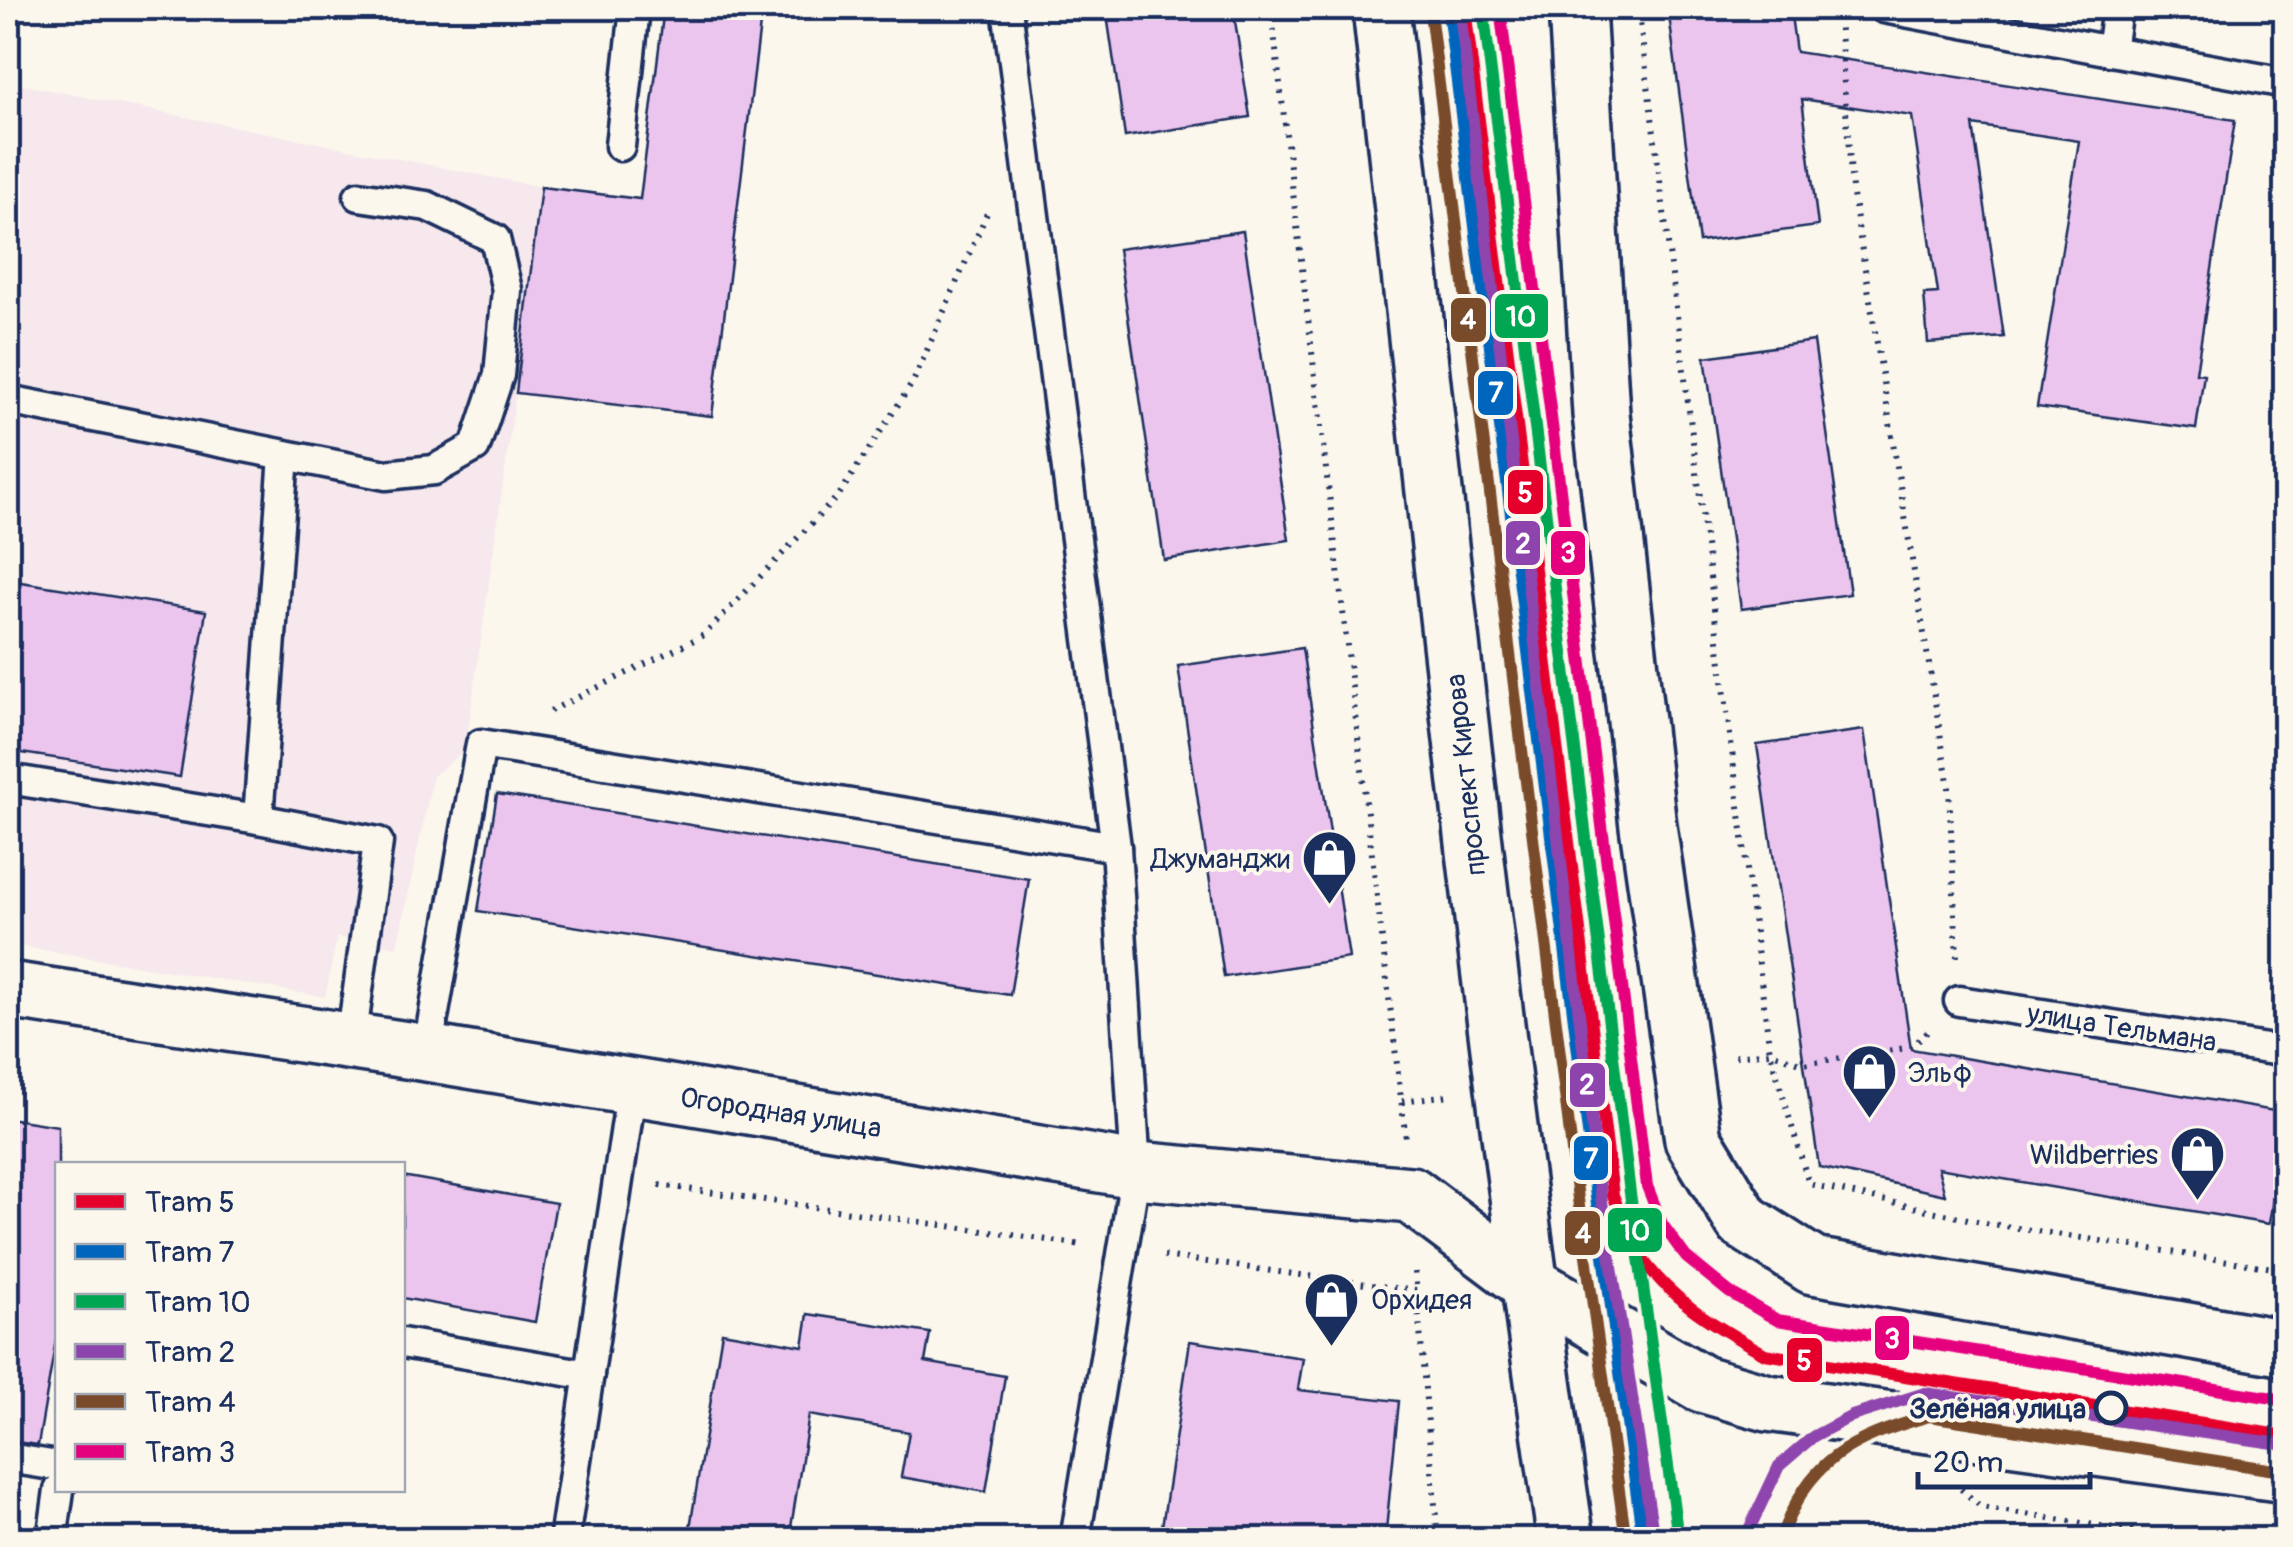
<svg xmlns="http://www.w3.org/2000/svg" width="2293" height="1547" font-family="Pangolin,sans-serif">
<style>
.built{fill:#f6e8ed}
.building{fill:#ecc5ee;stroke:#1b2f5e;stroke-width:2.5}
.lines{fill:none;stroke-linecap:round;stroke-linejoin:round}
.lane-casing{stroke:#1b2f5e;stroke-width:35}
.secondary-casing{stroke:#1b2f5e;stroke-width:62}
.path{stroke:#1b2f5e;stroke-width:6;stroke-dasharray:2.5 8;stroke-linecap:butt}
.lane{stroke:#fbf7ec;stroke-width:28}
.secondary{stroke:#fbf7ec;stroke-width:55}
.tram-1-casing{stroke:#fbf7ec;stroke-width:20}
.tram-2-casing{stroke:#fbf7ec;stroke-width:20}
.tram-3-casing{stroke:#fbf7ec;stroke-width:20}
.tram-4-casing{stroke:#fbf7ec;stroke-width:20}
.tram-5-casing{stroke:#fbf7ec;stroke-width:20}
.tram-6-casing{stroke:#fbf7ec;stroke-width:20}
.tram-1{stroke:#e4002b;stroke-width:12}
.tram-2{stroke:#0065bd;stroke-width:12}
.tram-3{stroke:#00a651;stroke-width:12}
.tram-4{stroke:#8e44ad;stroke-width:12}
.tram-5{stroke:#7a4b2a;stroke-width:12}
.tram-6{stroke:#e5007d;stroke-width:12}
.stop-dot{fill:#fbf7ec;stroke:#1b2f5e;stroke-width:5}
.labels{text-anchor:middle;stroke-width:8;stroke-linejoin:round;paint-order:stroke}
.street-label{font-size:28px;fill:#1b2f5e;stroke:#fbf7ec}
.poi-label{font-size:28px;fill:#1b2f5e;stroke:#fbf7ec;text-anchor:end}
.stop-label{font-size:28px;font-weight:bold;fill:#1b2f5e;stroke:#fbf7ec;text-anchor:end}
.line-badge{stroke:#fbf7ec;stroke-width:4}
.badge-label{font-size:28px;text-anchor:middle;font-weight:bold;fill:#fff}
</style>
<rect width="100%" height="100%" fill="#fbf7ec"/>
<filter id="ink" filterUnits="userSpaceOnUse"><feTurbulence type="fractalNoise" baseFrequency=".01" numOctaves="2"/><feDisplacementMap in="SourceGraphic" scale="20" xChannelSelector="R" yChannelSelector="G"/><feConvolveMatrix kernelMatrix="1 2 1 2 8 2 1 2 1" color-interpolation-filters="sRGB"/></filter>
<g filter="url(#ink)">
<path class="built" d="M8,82L541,187L516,393L465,750L433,776L397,947L337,937L325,997L8,944Z"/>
<g class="building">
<path d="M664,8H762L712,416L516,393L541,187L640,199Z"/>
<path d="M1106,8H1233L1250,117L1125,137Z"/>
<path d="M1668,8H1790L1796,52L2235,120L2196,373L2204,374L2196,429L2037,407L2079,141L1973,125L2004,337L1928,343L1924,294L1938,293L1912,116L1802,99L1818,226L1699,242Z"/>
<path d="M1243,231L1289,540L1164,560L1118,249Z"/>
<path d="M1814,341L1850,594L1741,609L1705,357Z"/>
<path d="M8,580L206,611L180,777L8,751Z"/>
<path d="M1302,648L1349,958L1224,977L1178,666Z"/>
<path d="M1864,730L1911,1049L2286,1113L2269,1224L1938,1168L1945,1195L1819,1167L1757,745Z"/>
<path d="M497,794L1029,879L1010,995L478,911Z"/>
<path d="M8,1118L58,1126V1328L38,1445L8,1441Z"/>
<path d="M402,1176L556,1203L535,1322L402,1298Z"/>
<path d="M808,1314L930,1333L925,1362L1005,1376L986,1492L901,1477L909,1432L809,1415L789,1540H688L722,1332L803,1346Z"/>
<path d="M1190,1341L1303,1358L1298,1390L1399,1401L1385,1540H1160Z"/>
</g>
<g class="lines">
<defs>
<g id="lane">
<path d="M1884,8L2111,51L2117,8"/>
<path d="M2111,51L2280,82"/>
<path d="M620,146L635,8"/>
<path d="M8,400L386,475L434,470L475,447L499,375L507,290L495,239L427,206L359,196"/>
<path d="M284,455L258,819L378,842L351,1042"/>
<path d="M8,779L258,819"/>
<path d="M1959,1001L2286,1052"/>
<path d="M427,1053L481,744L1116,847L1007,8"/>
<path d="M402,1343L589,1375"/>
<path d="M8,1458L58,1466"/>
<path d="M52,1540L59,1490"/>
<path d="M564,1540L632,1087"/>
<path d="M1075,1540L1136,1170L1116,847"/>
</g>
<g id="secondary">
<path d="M1381,8C1437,519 1490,1031 1566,1540"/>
<path d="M1577,8L1601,414L1648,826L1693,1139L1743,1221L1813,1266L2286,1348"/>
<path d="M8,990L427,1053L1136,1170L1411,1195L1528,1283L1702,1384L1768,1403L2286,1474"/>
</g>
</defs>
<use href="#lane" class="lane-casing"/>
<use href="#secondary" class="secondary-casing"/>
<g class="path">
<path d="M1271,8L1406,1140"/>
<path d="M1639,14L1770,1052L1809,1184L1986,1223L2286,1270"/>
<path d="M1839,18L1852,189L1949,788L1957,957"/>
<path d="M550,711L704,635L839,495L913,382L988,211"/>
<path d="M1735,1056L1770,1052L1803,1064L1912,1047L1928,1031"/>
<path d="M1557,1080L1629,1071"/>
<path d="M1402,1101L1450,1095"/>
<path d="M659,1185L1083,1245"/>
<path d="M1164,1256L1416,1291"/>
<path d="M1415,1272L1438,1540"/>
<path d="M1961,1489L1981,1507L2190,1540"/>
<path d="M1779,1540L1787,1516L1819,1466"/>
</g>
<use href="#lane" class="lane"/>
<use href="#secondary" class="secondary"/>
<defs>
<path id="tram-1" d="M1465,8L1613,1195C1620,1212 1625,1230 1634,1246C1664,1297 1715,1326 1765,1354L2286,1436"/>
<path id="tram-2" d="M1448,10L1596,1197L1643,1540"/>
<path id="tram-3" d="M1483,8L1630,1193L1678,1538"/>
<g id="tram-4">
<path d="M1460,12L1599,1182L1654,1540"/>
<path d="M1744,1540L1779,1466L1814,1436L1852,1416L1925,1393L2281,1444"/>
</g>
<g id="tram-5">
<path d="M1430,12L1578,1199L1626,1540"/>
<path d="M1780,1540C1808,1458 1851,1439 1929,1416L2281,1471"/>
</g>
<path id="tram-6" d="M1500,8L1647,1186L1662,1224L1686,1257L1729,1292L1777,1320L2286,1400"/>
</defs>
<use href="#tram-1" class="tram-1-casing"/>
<use href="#tram-2" class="tram-2-casing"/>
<use href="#tram-3" class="tram-3-casing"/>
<use href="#tram-4" class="tram-4-casing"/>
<use href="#tram-5" class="tram-5-casing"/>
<use href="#tram-6" class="tram-6-casing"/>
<use href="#tram-1" class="tram-1"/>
<use href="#tram-2" class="tram-2"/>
<use href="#tram-3" class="tram-3"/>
<use href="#tram-4" class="tram-4"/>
<use href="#tram-5" class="tram-5"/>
<use href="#tram-6" class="tram-6"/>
</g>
</g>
<defs>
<symbol id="shop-pin" viewBox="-11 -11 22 30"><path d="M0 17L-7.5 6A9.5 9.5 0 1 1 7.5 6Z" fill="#1b2f5e" stroke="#fbf7ec"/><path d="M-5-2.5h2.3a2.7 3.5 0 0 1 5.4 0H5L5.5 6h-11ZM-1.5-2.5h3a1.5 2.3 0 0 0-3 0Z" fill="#fff"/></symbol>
</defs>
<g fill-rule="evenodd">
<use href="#shop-pin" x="1298" y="826" width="63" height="86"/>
<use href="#shop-pin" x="1838" y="1040" width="63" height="86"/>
<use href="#shop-pin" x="2166" y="1122" width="63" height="86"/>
<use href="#shop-pin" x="1300" y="1268" width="63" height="86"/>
</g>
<circle class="stop-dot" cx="2111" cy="1408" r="15"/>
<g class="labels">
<g class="street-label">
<text transform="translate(1465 775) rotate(-96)" y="10">проспект Кирова</text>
<text transform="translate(2122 1027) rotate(9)" y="10">улица Тельмана</text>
<text transform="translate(781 1112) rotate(9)" y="10">Огородная улица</text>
</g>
<g class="poi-label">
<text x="1290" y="868">Джуманджи</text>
<text x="1908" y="1082" text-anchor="start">Эльф</text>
<text x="2158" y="1164">Wildberries</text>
<text x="1371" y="1309" text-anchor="start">Орхидея</text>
</g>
<g class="stop-label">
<text x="2086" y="1418">Зелёная улица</text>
</g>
</g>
<g class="line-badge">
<rect x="1493" y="292" width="57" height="48" rx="10" fill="#00a651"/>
<rect x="1449" y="296" width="39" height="48" rx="10" fill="#7a4b2a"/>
<rect x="1476" y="369" width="39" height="48" rx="10" fill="#0065bd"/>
<rect x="1506" y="468" width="39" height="48" rx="10" fill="#e4002b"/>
<rect x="1504" y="519" width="38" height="48" rx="10" fill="#8e44ad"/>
<rect x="1549" y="529" width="38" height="48" rx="10" fill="#e5007d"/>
<rect x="1568" y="1061" width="39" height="48" rx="10" fill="#8e44ad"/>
<rect x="1572" y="1134" width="38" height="48" rx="10" fill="#0065bd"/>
<rect x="1606" y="1206" width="58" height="48" rx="10" fill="#00a651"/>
<rect x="1563" y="1209" width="39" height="48" rx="10" fill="#7a4b2a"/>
<rect x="1873" y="1314" width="38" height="48" rx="10" fill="#e5007d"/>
<rect x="1785" y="1336" width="39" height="48" rx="10" fill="#e4002b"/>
</g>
<g class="badge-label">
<text x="1521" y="326">10</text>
<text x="1468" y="329">4</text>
<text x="1496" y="402">7</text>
<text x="1525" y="502">5</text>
<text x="1523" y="553">2</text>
<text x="1568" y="562">3</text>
<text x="1587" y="1094">2</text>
<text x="1591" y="1168">7</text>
<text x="1635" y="1240">10</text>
<text x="1583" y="1243">4</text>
<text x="1892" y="1348">3</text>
<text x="1804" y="1370">5</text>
</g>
<rect width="2293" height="1547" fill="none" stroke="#fbf7ec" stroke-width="40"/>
<rect x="20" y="20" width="2253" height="1507" fill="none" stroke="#1b2f5e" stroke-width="4" filter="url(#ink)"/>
<rect x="55" y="1162" width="350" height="330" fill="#fbf7ec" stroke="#a1a7b3" stroke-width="2.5"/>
<rect x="75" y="1194" width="50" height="15" fill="#e4002b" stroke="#a1a7b3" stroke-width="2.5"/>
<text x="145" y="1212" font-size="30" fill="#1b2f5e">Tram 5</text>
<rect x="75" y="1244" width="50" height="15" fill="#0065bd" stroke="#a1a7b3" stroke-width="2.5"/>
<text x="145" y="1262" font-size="30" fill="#1b2f5e">Tram 7</text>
<rect x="75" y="1294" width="50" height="15" fill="#00a651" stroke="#a1a7b3" stroke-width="2.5"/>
<text x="145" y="1312" font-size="30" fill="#1b2f5e">Tram 10</text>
<rect x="75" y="1344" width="50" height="15" fill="#8e44ad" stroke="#a1a7b3" stroke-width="2.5"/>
<text x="145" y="1362" font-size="30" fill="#1b2f5e">Tram 2</text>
<rect x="75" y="1394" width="50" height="15" fill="#7a4b2a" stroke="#a1a7b3" stroke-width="2.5"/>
<text x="145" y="1412" font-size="30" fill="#1b2f5e">Tram 4</text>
<rect x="75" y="1444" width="50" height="15" fill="#e5007d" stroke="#a1a7b3" stroke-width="2.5"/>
<text x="145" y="1462" font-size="30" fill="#1b2f5e">Tram 3</text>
<path d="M1918 1472v15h172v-15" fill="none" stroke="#1b2f5e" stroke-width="5"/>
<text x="1933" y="1472" font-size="30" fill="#1b2f5e" stroke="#fbf7ec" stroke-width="8" paint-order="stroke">20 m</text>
</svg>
